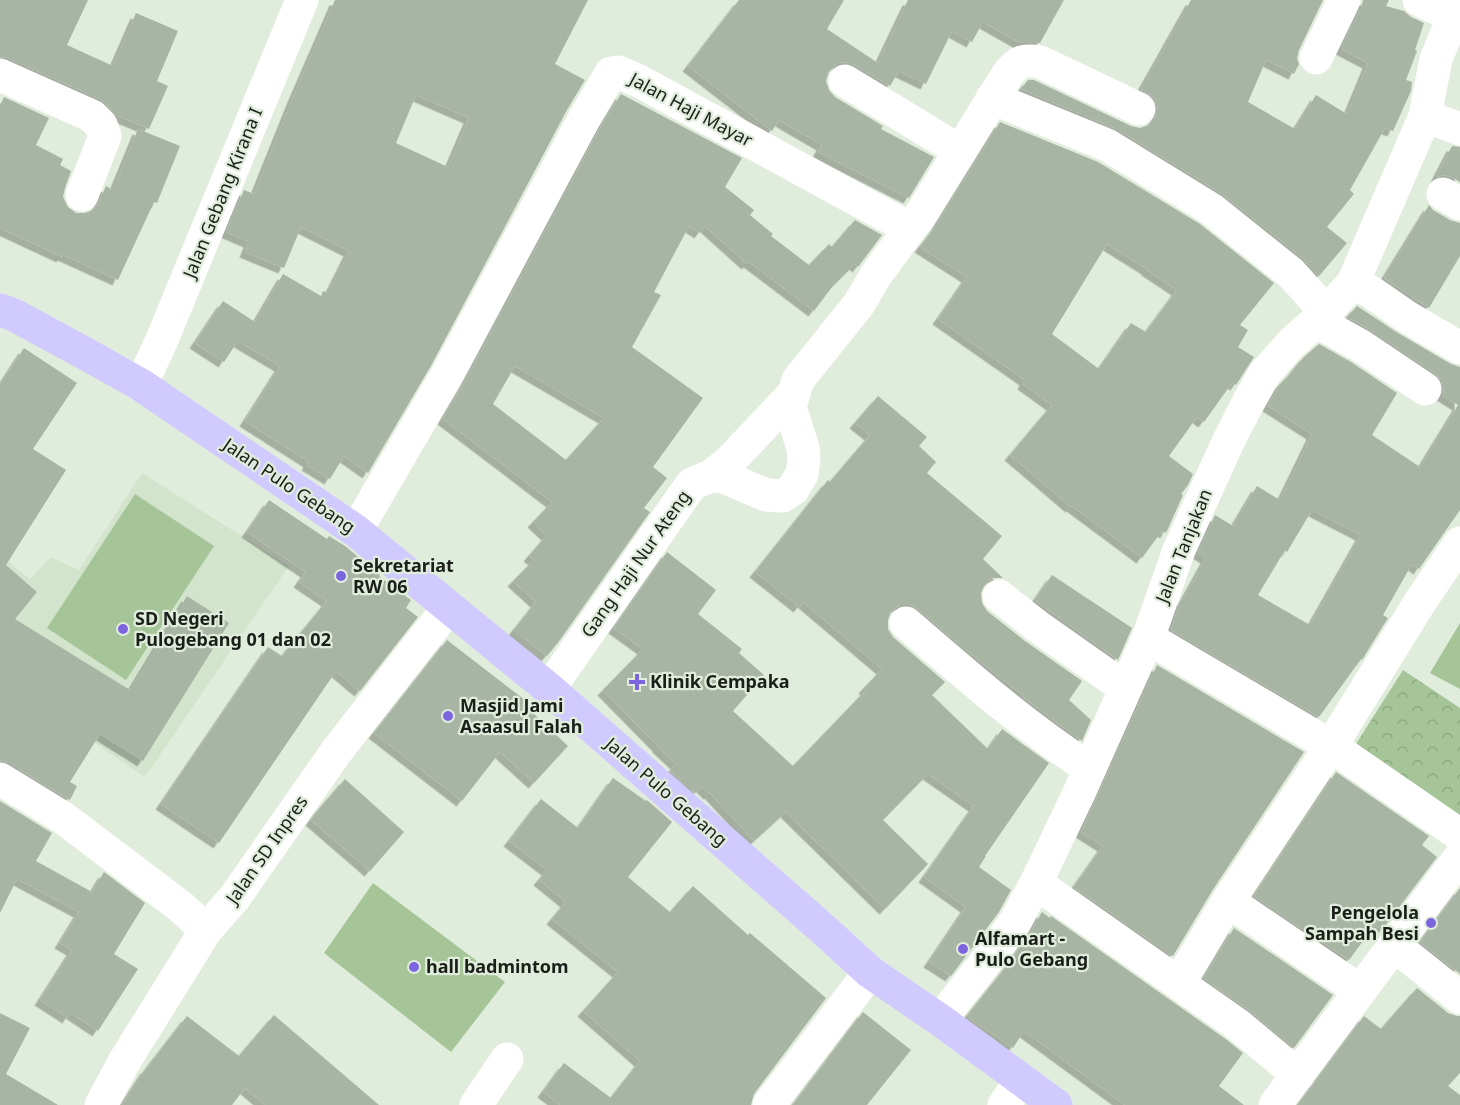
<svg xmlns="http://www.w3.org/2000/svg" width="1460" height="1105" font-family="'Noto Sans',sans-serif">
<style>
.built{fill:#d3e4cc}
.park{fill:url(#park-crowns)}
.pitch{fill:#a5c598}
.building{fill:#a9b5a4;fill-rule:evenodd;filter:url(#shadow)}
.lines{fill:none;stroke-linecap:round;stroke-linejoin:round}
.minor{stroke:#fff;stroke-width:33}
.primary{stroke:#d0cafe;stroke-width:33}
.poi-dot{fill:#7d65e0;stroke:#e1eddc;stroke-width:2}
.labels{text-anchor:middle;stroke-width:4.5;stroke-linejoin:round;paint-order:stroke}
.street-label{font-size:18px;fill:#1b1f19;stroke:#e1eddc}
.poi-label{font-size:18px;font-weight:bold;fill:#1b1f19;stroke:#e1eddc;text-anchor:start}
</style>
<defs>
<pattern id="park-crowns" width="20" height="18" patternUnits="userSpaceOnUse" patternTransform="scale(1.5)"><rect width="20" height="18" fill="#a5c598"/><path d="M2 6a3 3 0 1 1 6 0M12 15a3 3 0 1 1 6 0" fill="none" stroke="#8da982"/></pattern>
<filter id="shadow"><feDropShadow dx="-5.5" dy="5.5" stdDeviation="0" flood-color="#0004"/></filter>
</defs>
<rect width="100%" height="100%" fill="#e1eddc"/>
<path class="built" d="M142,473L289,566L145,777L0,679V555L30,579L51,557L79,570Z"/>
<path class="park" d="M1403,670L1460,708V821L1354,747Z"/>
<g class="pitch">
<path d="M135,494L214,546L126,680L47,628Z"/>
<path d="M1460,623V689L1430,673Z"/>
<path d="M373,883L505,982L451,1052L324,953Z"/>
</g>
<g class="building">
<path d="M0,0H88L67,45L113,66L136,13L178,31L157,81L168,86L149,129L116,115L105,103L100,99L8,58L0,57Z"/>
<path d="M335,0H588L555,64L585,80L567,110L432,364L368,473L344,456L330,479L307,465L309,462L245,421L280,366L238,341L224,362L195,343L223,301L255,322L283,274L321,296L323,291L328,293L349,251L301,227L284,268L245,252L249,242L226,232L244,190L254,194L293,97ZM416,95L469,118L448,167L396,143Z"/>
<path d="M739,0H844L827,29L878,63L908,0H1064L1040,43H1020L983,22L972,42L952,31L926,84L899,71L890,86L855,65L846,62L837,64L829,71L826,81L829,90L835,97L883,126L881,129L934,157L909,198L818,152L822,145L779,120L772,131L688,66Z"/>
<path d="M1191,0H1323L1299,50L1297,59L1299,64L1294,74L1266,60L1248,102L1295,129L1316,95L1347,114L1368,63L1341,49L1361,8L1363,0H1389L1386,6L1404,11L1411,17L1424,23L1415,50L1417,51L1406,80L1412,82L1411,91L1393,131L1385,128L1350,190L1354,194L1327,227L1347,243L1319,276L1303,258L1221,193L1117,129L1021,89L1028,80H1034L1131,126L1140,128L1149,125L1156,116L1158,107L1154,98L1141,89Z"/>
<path d="M621,94L742,158L725,187L754,210L750,215L773,234L771,236L809,265L829,244L832,247L855,220L882,235L858,267L855,264L832,287L814,311L749,262L747,264L705,226L700,233L689,226L654,292L661,295L632,347L703,398L653,467L667,478L644,508L650,512L560,640L547,656L514,630L536,602L513,581L534,560L529,556L547,535L533,522L552,502L443,419L465,382L600,128ZM515,366L604,418L566,460L493,404Z"/>
<path d="M4,97L49,118L36,145L63,159L60,165L71,171L65,188L63,197L68,207L76,213H85L93,210L99,202L106,186L113,190L138,129L180,146L157,203L154,202L118,280L63,255L62,257L0,228V106Z"/>
<path d="M1000,122L1098,162L1200,224L1274,283L1240,325L1248,330L1238,347L1254,357L1236,385L1232,383L1204,422L1197,417L1169,456L1193,474L1188,485L1181,494L1183,495L1166,533L1162,531L1142,558L1072,506L1071,507L1010,455L1052,405L1023,384L1025,380L938,319L967,277L920,247L934,229ZM1107,244L1147,269V270L1177,290L1146,332L1131,323L1099,369L1052,334Z"/>
<path d="M1452,146L1460,147V182L1453,178L1444,175L1436,177Z"/>
<path d="M1429,205L1433,210L1450,220L1460,223V256L1429,308L1384,278Z"/>
<path d="M1357,306L1398,333L1451,364L1460,367V510L1419,569L1412,564L1383,615L1388,618L1383,626L1362,660L1361,659L1319,717L1171,630L1181,599L1183,600L1206,558L1198,553L1215,515L1233,526L1257,486L1280,500L1312,434L1268,406L1280,384L1286,378V379L1304,357L1319,344L1351,362L1397,393L1372,435L1420,467L1458,405L1442,395L1444,390L1442,381L1435,373L1371,330L1347,317ZM1312,510L1361,535L1310,625L1258,595L1285,550L1287,552Z"/>
<path d="M24,348L77,383L33,449L66,470L6,565L37,592L15,619L130,690L187,596L229,623L143,761L100,734L70,782L77,786L70,800L10,763L0,760V385Z"/>
<path d="M878,396L927,437L919,446L936,462L927,473L1002,536L983,559L1003,578H993L985,584L981,593L982,603L987,611L1025,641L1082,681L1069,700L1091,720L1082,741L1023,697L1024,696L972,655L918,609L910,605H900L891,611L888,620V629L893,637L945,682L932,695L988,749L1002,729L1049,763L985,856H986L979,867L1011,890L999,912L951,976L929,962L966,907L924,877L974,806L928,774L883,820L928,864L885,909L786,812L754,841L710,793L709,794L701,786L696,793L670,771L676,764L658,747V746L603,690L643,649L614,628L667,552L716,590L698,614L742,649L739,653L764,675L733,711L793,766L866,690L864,688L882,669L803,602L799,607L755,572L828,480L830,482L870,435L855,423Z"/>
<path d="M269,500L327,539L329,536L345,546L380,575L379,576L411,600L406,608L418,617L360,691L336,671L219,843L161,804L268,647L282,656L327,601L299,582L306,572L247,532Z"/>
<path d="M1052,575L1132,628L1118,660L1035,600Z"/>
<path d="M447,640L534,707L531,711L568,746L534,783L500,752L462,801L374,733Z"/>
<path d="M1157,665L1304,752L1212,891L1173,956L1074,887L1103,846L1081,832Z"/>
<path d="M1336,772L1429,836L1422,845L1437,857L1382,930L1375,925L1349,960L1254,896Z"/>
<path d="M613,778L646,801L647,800L672,822L628,877L670,912L693,886L748,935L750,933L826,998L754,1094L751,1105H560L543,1092L564,1063L611,1098L640,1061L583,1011L618,972L552,919L566,902L539,880L547,870L509,841L541,799L578,828Z"/>
<path d="M345,779L404,832L370,871L311,820L320,808Z"/>
<path d="M0,801L52,833L36,861L92,892L104,872L145,903L114,954L138,969L98,1031L71,1013L68,1018L40,1000L72,950L60,943L79,912L17,879L0,913Z"/>
<path d="M1460,888V974L1420,942Z"/>
<path d="M1042,912L1050,918L1051,916L1227,1040L1243,1053L1219,1086L1244,1105H1125L1024,1031L1013,1048L967,1016L1007,966L1030,933Z"/>
<path d="M1234,928L1333,995L1294,1048L1250,1011L1204,978Z"/>
<path d="M1417,988L1448,1013L1457,1016H1460V1073L1448,1086L1460,1095V1105H1298L1364,1016L1381,1029Z"/>
<path d="M863,1012L911,1050L867,1105H793Z"/>
<path d="M0,1013L30,1028L6,1074L58,1105H0Z"/>
<path d="M274,1015L379,1105H265L245,1088L232,1105H122L146,1068H147L187,1016L239,1056Z"/>
</g>
<g class="lines">
<g class="minor">
<path d="M1419,0C1432,6 1445,14 1460,12"/>
<path d="M1316,58L1344,0"/>
<path d="M0,75L92,116L101,125L105,136L82,195"/>
<path d="M845,81L960,151"/>
<path d="M992,98L1107,145L1211,209L1291,273L1326,312"/>
<path d="M1425,116L1436,59L1455,13"/>
<path d="M1443,194L1460,204"/>
<path d="M1353,283L1371,292L1407,317L1460,348"/>
<path d="M1316,321L1361,346L1425,389"/>
<path d="M141,385L161,342L302,0"/>
<path d="M711,476L724,477L766,495L783,496L793,489L802,474L804,459L803,448L790,407L794,393"/>
<path d="M356,531L448,373L584,119L611,73L618,72L639,81L874,209L902,224L912,226L918,219L1008,74C1018,61 1024,59 1040,62L1139,109"/>
<path d="M999,596L1037,626L1125,688"/>
<path d="M906,623C965,674 1024,726 1089,768"/>
<path d="M1148,638L1331,746L1460,835"/>
<path d="M549,689L684,495L692,484L711,476L729,462L794,393L798,380L859,304L876,275L912,226"/>
<path d="M0,779L62,817L181,907L206,930"/>
<path d="M1036,883L1238,1025L1298,1075"/>
<path d="M1228,901L1359,990"/>
<path d="M1394,945L1460,998"/>
<path d="M1179,983L1228,901L1331,746L1420,602L1460,543"/>
<path d="M940,1020L992,954L1015,922L1036,883L1079,793L1148,638L1179,550L1228,442L1249,401L1265,373L1291,344L1326,312L1353,283L1425,116L1460,129"/>
<path d="M101,1105L124,1062L206,930L235,897L336,752L449,607"/>
<path d="M476,1105L507,1059"/>
<path d="M769,1105L870,972"/>
<path d="M1004,1105L1021,1080"/>
<path d="M1275,1105L1460,857"/>
</g>
<path class="primary" d="M0,310L14,315L86,354L141,385L356,531L549,689L824,930L870,972L940,1020L1056,1105"/>
</g>
<g class="poi-dot">
<circle cx="341" cy="576" r="6"/>
<circle cx="123" cy="629" r="6"/>
<path d="M634 673h6v6h6v6h-6v6h-6v-6h-6v-6h6z"/>
<circle cx="448" cy="716" r="6"/>
<circle cx="1431" cy="923" r="6"/>
<circle cx="963" cy="949" r="6"/>
<circle cx="414" cy="967" r="6"/>
</g>
<g class="labels">
<g class="street-label">
<text transform="translate(691 110) rotate(28)" y="6">Jalan Haji Mayar</text>
<text transform="translate(223 193) rotate(-68)" y="6">Jalan Gebang Kirana I</text>
<text transform="translate(289 486) rotate(34)" y="6">Jalan Pulo Gebang</text>
<text transform="translate(1184 546) rotate(-68)" y="6">Jalan Tanjakan</text>
<text transform="translate(636 564) rotate(-55)" y="6">Gang Haji Nur Ateng</text>
<text transform="translate(666 792) rotate(41)" y="6">Jalan Pulo Gebang</text>
<text transform="translate(267 850) rotate(-55)" y="6">Jalan SD Inpres</text>
</g>
<g class="poi-label">
<text x="353" y="572">Sekretariat<tspan x="353" dy="21">RW 06</tspan></text>
<text x="135" y="625">SD Negeri<tspan x="135" dy="21">Pulogebang 01 dan 02</tspan></text>
<text x="650" y="688">Klinik Cempaka</text>
<text x="460" y="712">Masjid Jami<tspan x="460" dy="21">Asaasul Falah</tspan></text>
<text x="1419" y="919" text-anchor="end">Pengelola<tspan x="1419" dy="21">Sampah Besi</tspan></text>
<text x="975" y="945">Alfamart -<tspan x="975" dy="21">Pulo Gebang</tspan></text>
<text x="426" y="973">hall badmintom</text>
</g>
</g>
</svg>
